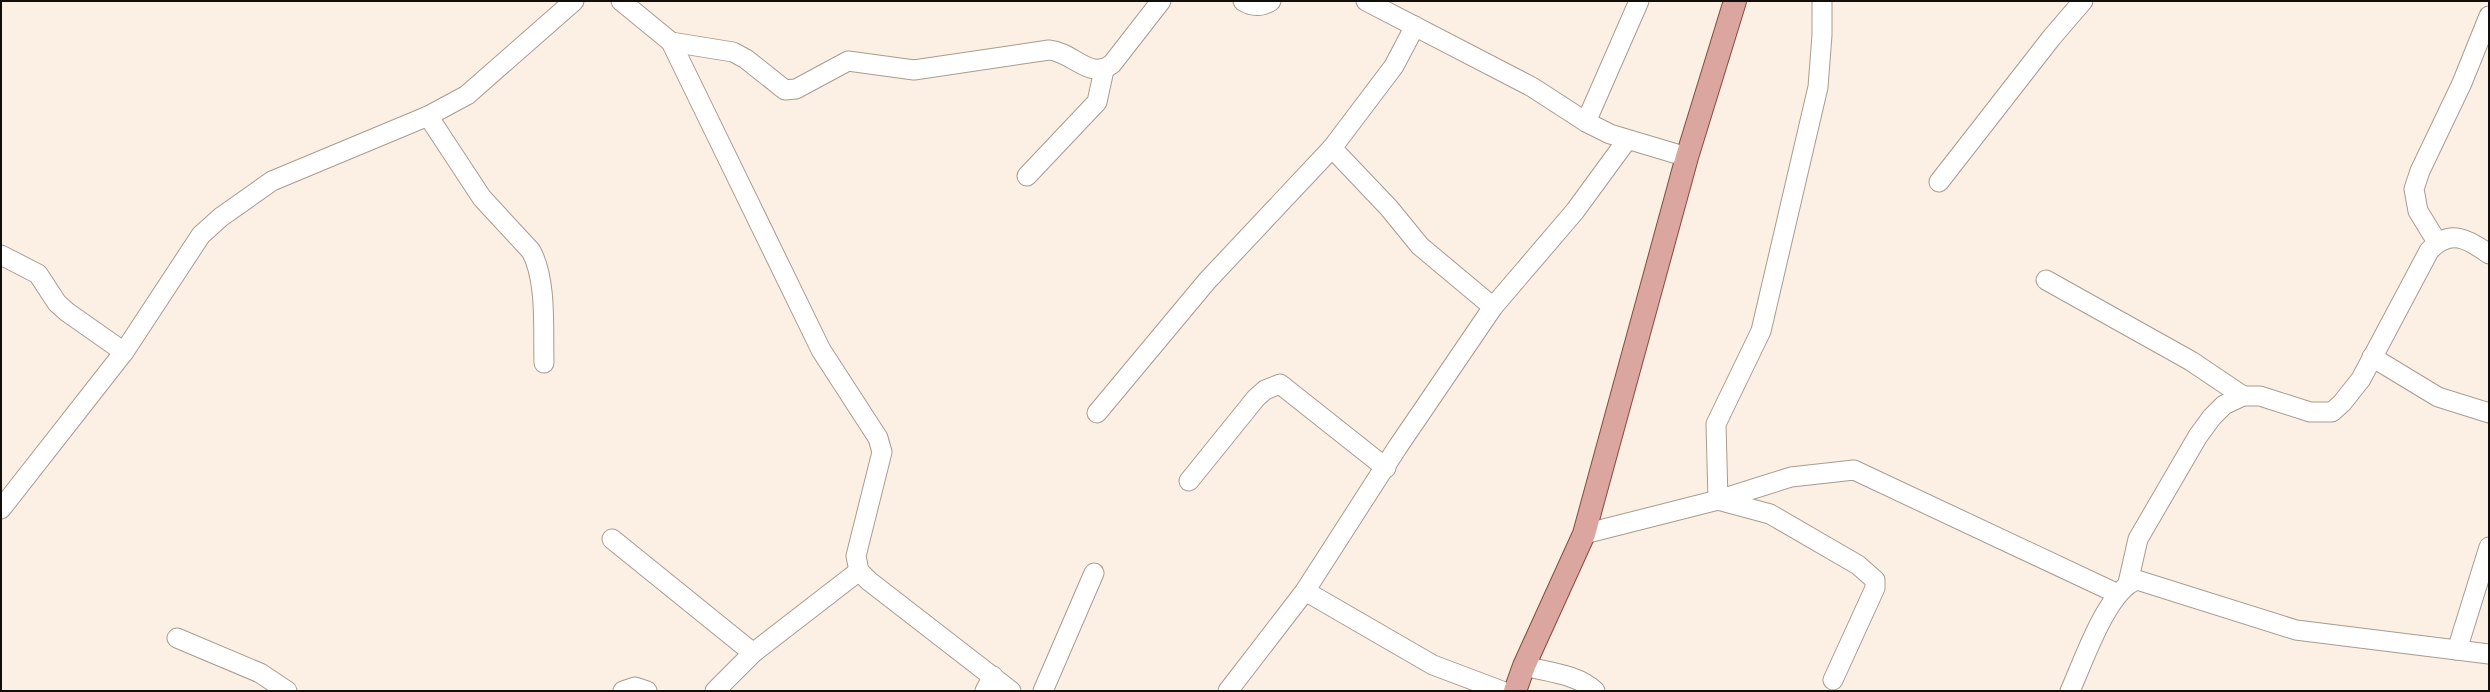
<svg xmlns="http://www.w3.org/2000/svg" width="2490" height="692" font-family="Poppins,sans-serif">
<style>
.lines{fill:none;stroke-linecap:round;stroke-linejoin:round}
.minor-casing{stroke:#a79c91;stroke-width:21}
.primary-casing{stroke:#854a41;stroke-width:24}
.minor{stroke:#fff;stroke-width:19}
.primary{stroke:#dba69f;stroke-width:22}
</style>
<rect width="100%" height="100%" fill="#fcf0e5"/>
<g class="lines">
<defs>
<g id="minor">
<path d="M621,1L671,42L821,350L878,438L882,452L856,556L859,571L869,581L1011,691"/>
<path d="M1243,1C1252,7 1262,7 1271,1"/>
<path d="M1366,1L1532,87L1586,122L1610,134L1687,157"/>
<path d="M1822,1V35L1818,87L1761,331L1716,424L1718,500L1770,514L1858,565L1875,580V588L1833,680"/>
<path d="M1415,26L1394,66L1332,148L1389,208L1420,246L1493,307"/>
<path d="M671,42L733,52L746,59L785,90L796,89L848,61L914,70L1049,50C1073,52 1090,81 1112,64L1161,1"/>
<path d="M428,116L482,198L531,251C547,280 543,329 544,363"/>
<path d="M1586,122L1639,1"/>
<path d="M1027,176L1097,102L1104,70"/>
<path d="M1939,182L2052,37L2083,1"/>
<path d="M2437,242L2418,211L2414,189L2420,171L2462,83L2489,16"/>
<path d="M1,255L38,274L57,303L67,312L124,352"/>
<path d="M2046,280L2191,361L2243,396"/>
<path d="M2372,357L2438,397L2489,413"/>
<path d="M1097,413L1207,281L1332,148"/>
<path d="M1189,481L1256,398L1265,390L1280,384L1386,468"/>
<path d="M1,509L124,352L201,235L221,217L272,181L428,116L467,95L574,1"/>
<path d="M1584,534L1718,500L1791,477L1854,470L2118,594"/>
<path d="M612,539L753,653"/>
<path d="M2128,583L2138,539L2198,436L2212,417L2224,405L2243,396H2260L2310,412H2332L2342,403L2361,379L2429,251C2450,228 2468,239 2489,254"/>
<path d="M1305,591L1433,665L1502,691"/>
<path d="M177,638L260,673L287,691"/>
<path d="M2457,650L2489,547"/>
<path d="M1524,666C1546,672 1578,674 1595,691"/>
<path d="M623,691L635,687L647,691"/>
<path d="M715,691L753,653L859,571"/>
<path d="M985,691L993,676"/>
<path d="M1043,691L1094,573"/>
<path d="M1228,691L1305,591L1397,448L1493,307L1575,211L1627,140"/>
<path d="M2070,691C2083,663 2107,590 2137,580L2296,630L2489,654"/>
</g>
<path id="primary" d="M1515,691L1524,666L1584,534L1687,157L1735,1"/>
</defs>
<use href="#minor" class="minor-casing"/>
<use href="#primary" class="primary-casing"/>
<use href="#minor" class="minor"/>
<use href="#primary" class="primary"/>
</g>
<rect width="2490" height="692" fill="none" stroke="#120e0a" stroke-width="4"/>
</svg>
